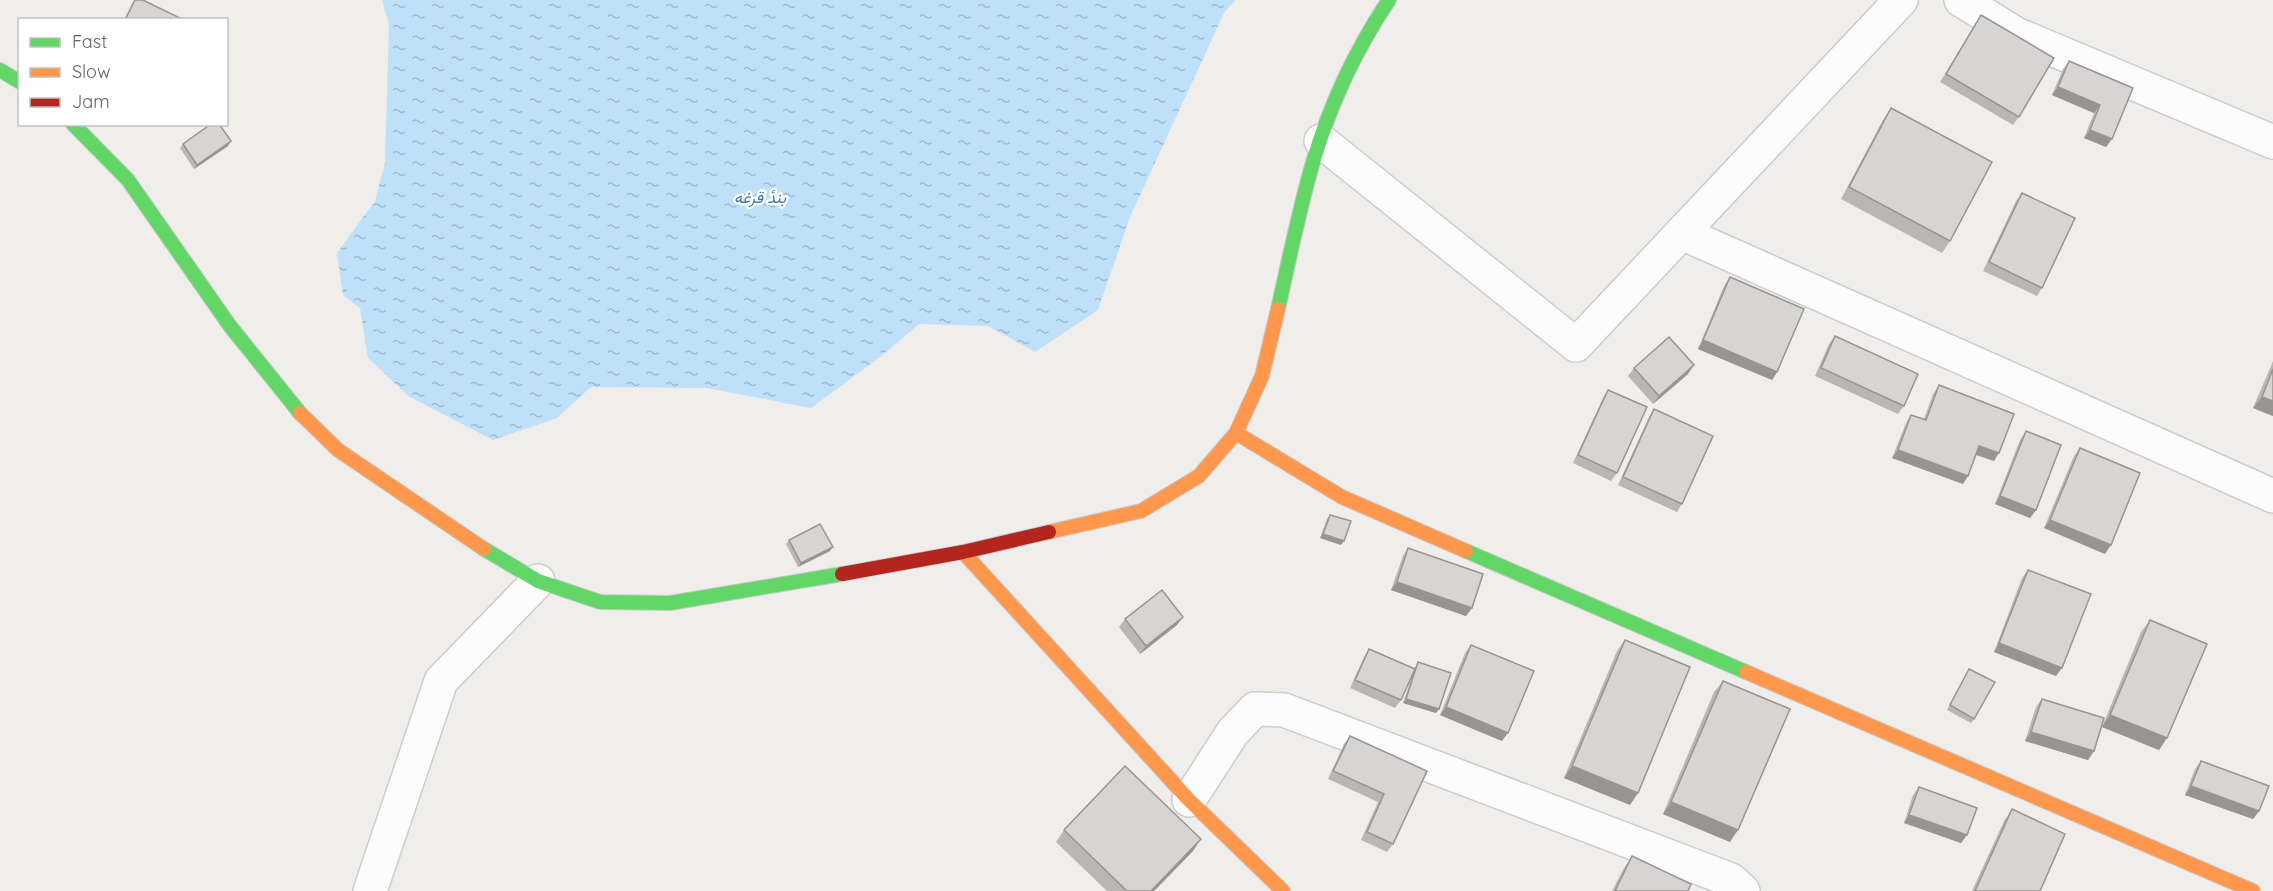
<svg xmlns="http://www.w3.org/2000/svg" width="2273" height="891" font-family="Quicksand,Vazirmatn,sans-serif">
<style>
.water{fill:url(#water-ripples)}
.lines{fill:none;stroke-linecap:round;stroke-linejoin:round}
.street-casing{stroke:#cbcccc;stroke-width:36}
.fast-casing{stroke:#cacacb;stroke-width:16}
.slow-casing{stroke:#cacacb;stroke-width:16}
.jam-casing{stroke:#cacacb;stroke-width:16}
.street{stroke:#fdfcfc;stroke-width:33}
.fast{stroke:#63d668;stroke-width:14}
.slow{stroke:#ff974d;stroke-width:14}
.jam{stroke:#b3261e;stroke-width:14}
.wall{fill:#b8b7b5}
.shaded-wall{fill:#969594}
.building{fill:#d6d5d3;stroke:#969594;stroke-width:1.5}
.labels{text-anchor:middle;stroke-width:4.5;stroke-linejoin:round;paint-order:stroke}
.water-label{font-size:16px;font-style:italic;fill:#4174aa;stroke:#fff}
</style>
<defs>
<pattern id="water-ripples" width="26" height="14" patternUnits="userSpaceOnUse" patternTransform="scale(1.5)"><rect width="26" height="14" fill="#bfe0f9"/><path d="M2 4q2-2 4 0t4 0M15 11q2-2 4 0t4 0" fill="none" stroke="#9eb9cd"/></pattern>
</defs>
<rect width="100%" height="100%" fill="#efeeea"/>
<path class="water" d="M382,0H1235L1224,13L1130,217L1098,310L1035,352L988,326L919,324L884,354L811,408L707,388L591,387L557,418L493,440L408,396L368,358L360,308L343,295L337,253L375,201L385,163L389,25Z"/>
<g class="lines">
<defs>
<g id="street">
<path d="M1961,0L2016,34L2273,142"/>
<path d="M1321,141L1576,345L1901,0"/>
<path d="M1682,233L2273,496"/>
<path d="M1189,800L1233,732L1255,709L1284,710L1731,880L1743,891"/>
<path d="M370,891L441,681L538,581"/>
</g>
<g id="fast">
<path d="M0,70L20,82"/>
<path d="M73,124L128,180L230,326L300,413"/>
<path d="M1278,309C1289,260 1299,210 1313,162C1330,105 1356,49 1389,0"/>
<path d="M484,549L538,581L600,602L670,603L842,574"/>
<path d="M1466,551L1746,672"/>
</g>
<g id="slow">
<path d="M300,413L338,450L484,549"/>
<path d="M1236,433L1342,497L1466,551"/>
<path d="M1049,532L1141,511L1199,476L1236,433L1262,376L1278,309"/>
<path d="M963,552L1189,800L1283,891"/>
<path d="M1746,672L2253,891"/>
</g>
<path id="jam" d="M842,574L963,552L1049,532"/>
</defs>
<use href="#street" class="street-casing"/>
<use href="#fast" class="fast-casing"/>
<use href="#slow" class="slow-casing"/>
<use href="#jam" class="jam-casing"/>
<use href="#street" class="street"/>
<use href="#fast" class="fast"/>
<use href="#slow" class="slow"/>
<use href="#jam" class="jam"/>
</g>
<g class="wall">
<path d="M134,0H143L179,20H124Z"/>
<path d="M1981,15L2019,117L2013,125L1940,82Z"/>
<path d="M2069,61L2133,88L2106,147L2084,138L2094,113L2052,95L2063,69Z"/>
<path d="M1891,108L1950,241L1942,253L1841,199L1883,120Z"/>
<path d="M183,144L228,146L194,169L180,148Z"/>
<path d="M2022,193L2042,288L2037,296L1983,271L2016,201Z"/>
<path d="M1730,277L1777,372L1772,380L1698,349L1724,286Z"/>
<path d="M1835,336L1904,406L1898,414L1815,376L1829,344Z"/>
<path d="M2273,361V416L2253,408Z"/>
<path d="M1634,368L1688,374L1653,404L1628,376Z"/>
<path d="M1939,385L1994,461L1976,455L1968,476L1963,484L1892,458L1906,423L1911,415L1924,419L1933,394Z"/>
<path d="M1608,390L1617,473L1611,481L1573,463L1603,398Z"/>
<path d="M1654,409L1682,504L1677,512L1618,485L1649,417Z"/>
<path d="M2026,431L2036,510L2030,518L1995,504L2020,440Z"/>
<path d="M2080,448L2105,554L2044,528L2074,456Z"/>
<path d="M1330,515L1341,545L1320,538L1327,519Z"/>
<path d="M789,540L830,551L798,567L786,544Z"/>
<path d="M1408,548L1472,608L1466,616L1391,590L1403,556Z"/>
<path d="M2028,570L2056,676L1994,652L2022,578Z"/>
<path d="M1125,619L1177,625L1140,654L1119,627Z"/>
<path d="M2150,620L2167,738L2159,750L2102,727L2141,632Z"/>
<path d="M1625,640L1630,805L1564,778L1617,651Z"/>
<path d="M1471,645L1502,741L1440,715L1465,653Z"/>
<path d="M1369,649L1414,669L1418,662L1439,709L1436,713L1403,703L1412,676L1401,700L1395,708L1350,688L1364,657Z"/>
<path d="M1969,669L1974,719L1971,723L1947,710Z"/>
<path d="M1723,681L1730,842L1663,814L1714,692Z"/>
<path d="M2042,699L2094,751L2088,760L2025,741L2036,707Z"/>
<path d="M1350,736L1427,771L1393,844L1387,852L1361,840L1378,802L1328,779L1344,744Z"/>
<path d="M2201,761L2259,811L2253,819L2185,795L2195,769Z"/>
<path d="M1919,787L1967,835L1961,843L1904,823L1913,795Z"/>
<path d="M2012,809L2040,891H1972L2004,821Z"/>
<path d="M1064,830L1193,851L1154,891H1107L1056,842Z"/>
<path d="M1632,856L1688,891H1612L1624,868Z"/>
</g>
<g class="shaded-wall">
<path d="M2058,87L2100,105L2094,113L2052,95Z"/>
<path d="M2090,130L2112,139L2106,147L2084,138Z"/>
<path d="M231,141L228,146L194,169L197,165Z"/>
<path d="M1703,340L1777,372L1772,380L1698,349Z"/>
<path d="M1694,365L1688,374L1653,404L1659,396Z"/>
<path d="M2262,397L2273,401V416L2253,408Z"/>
<path d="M1979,446L1999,453L1994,461L1974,454Z"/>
<path d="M1898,450L1968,476L1963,484L1892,458Z"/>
<path d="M2000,496L2036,510L2030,518L1995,504Z"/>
<path d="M2050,520L2111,545L2105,554L2044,528Z"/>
<path d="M1323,534L1344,541L1341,545L1320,538Z"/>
<path d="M833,547L830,551L798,567L801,563Z"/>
<path d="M1397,582L1472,608L1466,616L1391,590Z"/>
<path d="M1183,617L1177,625L1140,654L1146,646Z"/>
<path d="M1999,643L2062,668L2056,676L1994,652Z"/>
<path d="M1406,699L1439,709L1436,713L1403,703Z"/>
<path d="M1446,707L1508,733L1502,741L1440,715Z"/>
<path d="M2110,715L2167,738L2159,750L2102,727Z"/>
<path d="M2031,732L2094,751L2088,760L2025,741Z"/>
<path d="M1572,766L1638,793L1630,805L1564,778Z"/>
<path d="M2191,786L2259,811L2253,819L2185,795Z"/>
<path d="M1671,802L1738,830L1730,842L1663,814Z"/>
<path d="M1909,815L1967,835L1961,843L1904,823Z"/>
<path d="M1201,839L1193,851L1154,891H1151Z"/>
</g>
<g class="building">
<path d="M135,0H143L180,18L179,20H125Z"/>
<path d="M1981,15L2054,58L2019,117L1946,74Z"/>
<path d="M2069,61L2133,88L2112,139L2090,130L2100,105L2058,87Z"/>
<path d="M1891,108L1992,162L1950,241L1849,187Z"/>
<path d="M211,124H219L231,141L197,165L183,144Z"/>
<path d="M2022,193L2075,218L2042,288L1989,262Z"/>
<path d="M1730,277L1804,309L1777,372L1703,340Z"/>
<path d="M1835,336L1918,374L1904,406L1821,368Z"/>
<path d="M1669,337L1694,365L1659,396L1634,368Z"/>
<path d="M2273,369V401L2262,397Z"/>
<path d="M1939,385L2014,414L1999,453L1979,446L1968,476L1898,450L1911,415L1926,420Z"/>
<path d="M1608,390L1647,407L1617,473L1578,455Z"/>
<path d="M1654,409L1713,436L1682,504L1623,477Z"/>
<path d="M2026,431L2061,445L2036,510L2000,496Z"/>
<path d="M2080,448L2140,473L2111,545L2050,520Z"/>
<path d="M1330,515L1351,521L1344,541L1323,534Z"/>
<path d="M820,524L833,547L801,563L789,540Z"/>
<path d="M1408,548L1483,574L1472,608L1397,582Z"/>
<path d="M2028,570L2091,594L2062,668L1999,643Z"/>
<path d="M1162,590L1183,617L1146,646L1125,619Z"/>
<path d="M2150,620L2207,644L2167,738L2110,715Z"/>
<path d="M1625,640L1690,667L1638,793L1572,766Z"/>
<path d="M1471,645L1534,671L1508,733L1446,707Z"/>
<path d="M1369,649L1415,669L1401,700L1355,680Z"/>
<path d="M1418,662L1451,673L1439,709L1406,699Z"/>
<path d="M1969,669L1995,682L1974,719L1950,705Z"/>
<path d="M1723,681L1790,709L1738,830L1671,802Z"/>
<path d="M2042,699L2104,718L2094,751L2031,732Z"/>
<path d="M1350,736L1427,771L1393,844L1367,832L1384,794L1333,771Z"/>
<path d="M2201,761L2269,786L2259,811L2191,786Z"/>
<path d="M1125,766L1201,839L1151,891H1127L1064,830Z"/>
<path d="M1919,787L1977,808L1967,835L1909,815Z"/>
<path d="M2012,809L2065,834L2040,891H1975Z"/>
<path d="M1632,856L1691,884L1688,891H1615Z"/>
</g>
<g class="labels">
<g class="water-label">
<text x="760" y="203">بندٔ قرغه</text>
</g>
</g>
<rect x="18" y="18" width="210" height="108" fill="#ffffff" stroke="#bfc1c3" stroke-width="1.5"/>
<rect x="30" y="38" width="30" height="9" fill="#63d668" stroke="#bfc1c3" stroke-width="1.5"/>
<text x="72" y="48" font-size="18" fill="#5f6368">Fast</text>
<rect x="30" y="68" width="30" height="9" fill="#ff974d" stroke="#bfc1c3" stroke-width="1.5"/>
<text x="72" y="78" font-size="18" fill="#5f6368">Slow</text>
<rect x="30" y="98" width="30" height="9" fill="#b3261e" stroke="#bfc1c3" stroke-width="1.5"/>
<text x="72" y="108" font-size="18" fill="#5f6368">Jam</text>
</svg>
